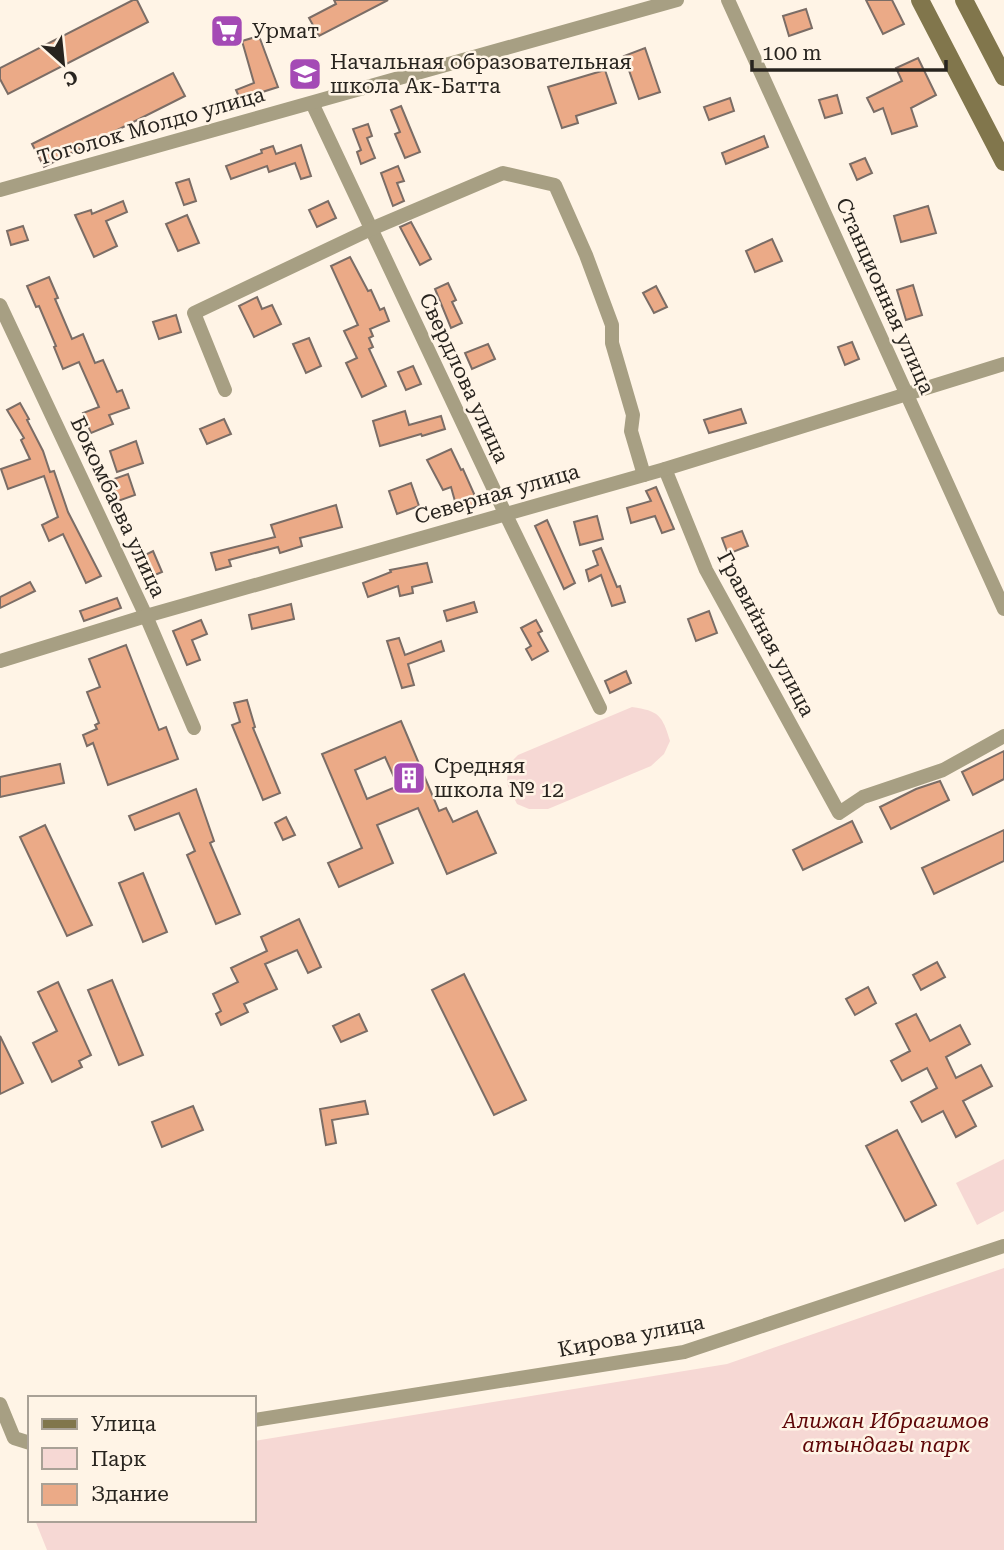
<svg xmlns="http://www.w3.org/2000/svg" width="1004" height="1550" font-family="'Roboto Serif',serif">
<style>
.green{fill:#f6d8d4}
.building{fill:#ebaa87;stroke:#7b6d66;stroke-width:2;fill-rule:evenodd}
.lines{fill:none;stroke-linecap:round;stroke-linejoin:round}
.street{stroke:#a79f83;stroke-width:14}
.secondary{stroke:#81764c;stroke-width:18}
.labels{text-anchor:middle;stroke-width:5;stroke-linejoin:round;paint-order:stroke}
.poi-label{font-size:21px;fill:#28241f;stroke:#fff4e6;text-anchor:start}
.street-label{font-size:21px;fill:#28241f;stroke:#fff4e6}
.park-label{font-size:21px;font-style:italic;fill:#5e0506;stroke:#fff4e6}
</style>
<rect width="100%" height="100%" fill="#fff4e6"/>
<g class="green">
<path d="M632,707C659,711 662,715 670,741L664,754L651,766L548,809H529L517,804L507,784L508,765L518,755Z"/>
<path d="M1004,1159V1211L977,1225L956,1183Z"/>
<path d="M1004,1268V1550H47L35,1520H254V1441L727,1364Z"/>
</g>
<g class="building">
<path d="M133,0H137L148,22L8,94L0,79V68Z"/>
<path d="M334,0H388L319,36L309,18L336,4Z"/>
<path d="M866,0H892L904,24L883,34Z"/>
<path d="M806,9L812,28L789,36L783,16Z"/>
<path d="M259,36L278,87L240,99L236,90L254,83L242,41Z"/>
<path d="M645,48L660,92L639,99L624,56Z"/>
<path d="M918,58L936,95L911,108L917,126L892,134L883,108L874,112L867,98L902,81L896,68Z"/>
<path d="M605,70L616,103L576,116L578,123L562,128L548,87Z"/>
<path d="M173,73L185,96L44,167L32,144Z"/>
<path d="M837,95L842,113L825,118L819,100Z"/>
<path d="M730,98L734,111L709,120L704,107Z"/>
<path d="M401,106L420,152L405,158L395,134L400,132L391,110Z"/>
<path d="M368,124L372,136L367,138L375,158L361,164L357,152L361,150L353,129Z"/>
<path d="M764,136L768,147L726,164L722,153Z"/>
<path d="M301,145L311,176L301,179L295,163L269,172L267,166L231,179L226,166L262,153L261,150L273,146L276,154Z"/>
<path d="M865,158L872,173L857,180L850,164Z"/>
<path d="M398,166L404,181L397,183L404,201L393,206L381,173Z"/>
<path d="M189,179L196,201L184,205L176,183Z"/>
<path d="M123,201L127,212L106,221L117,246L94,257L75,215L91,210L92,214Z"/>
<path d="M328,201L336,218L317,227L309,210Z"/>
<path d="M928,206L936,233L901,242L894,216Z"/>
<path d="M187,215L199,243L178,251L166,224Z"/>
<path d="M411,222L431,259L420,265L400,227Z"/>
<path d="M23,226L28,240L11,245L7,231Z"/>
<path d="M772,239L782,261L755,272L746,251Z"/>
<path d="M350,257L368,291L371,290L380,310L384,308L389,321L370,329L373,336L369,338L373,347L369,349L386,386L362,397L346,363L357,358L344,331L358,325L331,266Z"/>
<path d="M49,277L58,298L55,299L72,339L83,334L95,363L103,360L117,392L122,390L129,408L109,415L113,424L91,433L83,413L99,407L79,362L63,369L54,347L56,346L39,306L36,307L27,286Z"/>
<path d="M448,283L456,300L452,302L462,323L451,328L435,289Z"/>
<path d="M913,285L922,315L906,320L897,290Z"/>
<path d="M656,286L667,307L654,313L643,293Z"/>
<path d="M257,297L262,309L272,305L281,324L254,337L239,306Z"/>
<path d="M176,315L181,332L159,339L153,322Z"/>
<path d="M309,338L321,366L306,373L293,344Z"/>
<path d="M852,342L859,359L845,365L838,347Z"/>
<path d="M488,344L495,359L472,369L465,353Z"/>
<path d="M413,366L421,384L406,390L398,372Z"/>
<path d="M20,403L29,419L27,420L43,451L50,472L54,471L68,512L101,576L86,583L63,534L49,541L42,525L58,517L44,476L8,489L1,469L30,459L21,440L24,438L7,410Z"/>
<path d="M741,409L746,423L709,433L704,420Z"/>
<path d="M405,411L409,425L441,416L445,429L422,436L421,434L380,446L373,421Z"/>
<path d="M224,419L231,434L207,444L200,429Z"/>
<path d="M136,441L143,463L117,472L110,451Z"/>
<path d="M451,449L461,470L463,469L479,505L458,512L451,487L443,490L427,460Z"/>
<path d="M128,474L135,495L118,501L111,480Z"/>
<path d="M411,483L419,506L397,514L389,491Z"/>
<path d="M656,487L674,529L662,533L655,516L631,523L627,508L651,501L646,491Z"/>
<path d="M336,505L342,527L300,538L302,546L280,553L278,547L229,560L231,566L216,570L211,553L275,537L271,525Z"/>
<path d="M597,516L603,539L580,545L574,522Z"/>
<path d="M547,520L575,583L564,589L535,526Z"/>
<path d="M742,531L748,546L728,554L722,538Z"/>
<path d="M601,548L617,587L620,586L625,602L612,606L601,575L589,581L586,570L598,565L593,551Z"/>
<path d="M153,551L162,572L148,578L139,558Z"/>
<path d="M427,563L432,582L412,587L413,593L400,596L398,586L368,597L363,583L391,572L390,570Z"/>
<path d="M30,582L35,591L0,608V597Z"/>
<path d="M117,598L121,608L84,621L80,611Z"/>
<path d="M474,602L477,612L447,621L444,611Z"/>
<path d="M291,604L294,619L252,629L249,615Z"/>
<path d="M709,611L717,633L696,641L688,619Z"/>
<path d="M201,620L207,634L192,640L200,660L187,665L173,631Z"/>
<path d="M536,620L542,631L538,633L548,651L532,660L526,649L531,646L521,628Z"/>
<path d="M399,638L405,655L441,641L444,651L408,664L414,685L402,688L387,641Z"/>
<path d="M126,645L159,730L166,727L178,759L108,785L93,743L87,746L83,735L97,729L95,725L99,723L87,692L100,687L89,659Z"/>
<path d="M626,671L631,683L610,693L605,681Z"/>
<path d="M247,700L255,727L253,728L280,793L263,800L232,725L240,722L234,703Z"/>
<path d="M401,721L439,811L446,808L453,822L477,811L496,853L447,874L418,808L377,825L393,863L339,887L328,863L362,848L322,754ZM385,757L398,786L367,799L355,770Z"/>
<path d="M1004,751V779L973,795L962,772Z"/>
<path d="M60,764L64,783L0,797V777Z"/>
<path d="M940,781L949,800L891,829L880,807L916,789Z"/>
<path d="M196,789L214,841L210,843L240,914L216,924L187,855L195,851L179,813L135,830L129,816Z"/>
<path d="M286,817L295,835L283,840L275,823Z"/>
<path d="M852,821L862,842L803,870L793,850Z"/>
<path d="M45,825L92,925L67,936L20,837Z"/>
<path d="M1004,830V861L934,894L922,868Z"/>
<path d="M143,873L167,932L143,942L119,883Z"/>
<path d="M299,919L321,967L308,973L297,950L265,964L277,989L244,1004L248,1012L221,1025L216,1014L221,1011L213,994L238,982L231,968L267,951L261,937Z"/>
<path d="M937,962L945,977L921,990L913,975Z"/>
<path d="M464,974L526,1100L494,1115L432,990Z"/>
<path d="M112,980L143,1055L119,1065L88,990Z"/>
<path d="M58,982L91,1055L79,1061L82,1067L52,1082L33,1043L57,1031L38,992Z"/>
<path d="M868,987L876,1003L855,1015L846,999Z"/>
<path d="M359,1014L367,1031L341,1042L333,1026Z"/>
<path d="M916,1014L930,1041L960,1025L970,1044L946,1057L956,1078L981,1065L992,1086L963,1101L976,1126L956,1137L943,1111L922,1122L911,1102L937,1088L927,1068L902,1081L891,1061L910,1051L896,1024Z"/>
<path d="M0,1036L23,1083L0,1094Z"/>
<path d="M365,1101L368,1114L332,1120L336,1143L326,1145L320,1109Z"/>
<path d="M193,1106L203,1130L162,1147L152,1122Z"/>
<path d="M897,1130L936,1205L905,1221L866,1146Z"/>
</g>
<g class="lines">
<g class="street">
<path d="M728,0L1004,609"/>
<path d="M312,103L505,513L600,708"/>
<path d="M0,190L677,0"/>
<path d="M0,305L146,616L194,728"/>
<path d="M225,390L194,313L371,229L503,173L555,185L586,255L612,325V343L633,415L631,431L644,475"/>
<path d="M665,469L706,570L839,813L863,797L943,770L1004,736"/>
<path d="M0,661L146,616L665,469L1004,364"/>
<path d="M0,1404L14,1438L30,1443"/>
<path d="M254,1420L684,1352L1004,1246"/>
</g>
<g class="secondary">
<path d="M920,0L1004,162"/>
<path d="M964,0L1004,77"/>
</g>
</g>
<defs>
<symbol id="supermarket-square" viewBox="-11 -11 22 22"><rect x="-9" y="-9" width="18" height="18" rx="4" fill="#a44ab5" stroke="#fff4e6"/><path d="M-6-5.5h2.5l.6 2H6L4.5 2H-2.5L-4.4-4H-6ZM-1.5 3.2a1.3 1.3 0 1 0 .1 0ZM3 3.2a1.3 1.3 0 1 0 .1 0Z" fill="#fff"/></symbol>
<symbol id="school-square" viewBox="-11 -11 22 22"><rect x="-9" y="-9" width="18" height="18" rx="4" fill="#a44ab5" stroke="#fff4e6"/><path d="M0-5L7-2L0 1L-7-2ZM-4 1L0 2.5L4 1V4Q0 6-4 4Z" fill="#fff"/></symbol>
<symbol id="building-square" viewBox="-11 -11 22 22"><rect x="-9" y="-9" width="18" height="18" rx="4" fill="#a44ab5" stroke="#fff4e6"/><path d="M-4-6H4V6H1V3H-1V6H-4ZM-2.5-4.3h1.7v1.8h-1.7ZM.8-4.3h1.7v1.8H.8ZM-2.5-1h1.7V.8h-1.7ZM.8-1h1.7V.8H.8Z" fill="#fff"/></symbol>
</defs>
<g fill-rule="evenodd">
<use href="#supermarket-square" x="208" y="12" width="38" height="38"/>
<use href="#school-square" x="286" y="55" width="38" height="38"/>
<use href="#building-square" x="390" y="759" width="38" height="38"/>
</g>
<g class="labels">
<g class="poi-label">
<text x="252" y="38">Урмат</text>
<text x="330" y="69">Начальная образовательная<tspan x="330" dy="24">школа Ак-Батта</tspan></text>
<text x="434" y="773">Средняя<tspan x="434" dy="24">школа № 12</tspan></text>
</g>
<g class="street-label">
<text transform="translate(151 126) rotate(-16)" y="7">Тоголок Молдо улица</text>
<text transform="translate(885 296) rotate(66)" y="7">Станционная улица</text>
<text transform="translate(464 378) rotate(65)" y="7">Свердлова улица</text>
<text transform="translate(497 494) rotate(-16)" y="7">Северная улица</text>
<text transform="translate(118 507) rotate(65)" y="7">Бокомбаева улица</text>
<text transform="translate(766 634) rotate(62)" y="7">Гравийная улица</text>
<text transform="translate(631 1336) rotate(-11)" y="7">Кирова улица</text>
</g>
<g class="park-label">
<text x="886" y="1428">Алижан Ибрагимов<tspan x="886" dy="24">атындагы парк</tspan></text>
</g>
</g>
<rect x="28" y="1396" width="228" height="126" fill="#fff4e6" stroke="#a9a196" stroke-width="2"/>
<rect x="42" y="1419" width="35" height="10" fill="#81764c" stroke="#a9a196" stroke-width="2"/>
<text x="91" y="1431" font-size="21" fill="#28241f">Улица</text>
<rect x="42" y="1448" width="35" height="21" fill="#f6d8d4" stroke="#a9a196" stroke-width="2"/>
<text x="91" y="1466" font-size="21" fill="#28241f">Парк</text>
<rect x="42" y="1484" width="35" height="21" fill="#ebaa87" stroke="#a9a196" stroke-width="2"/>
<text x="91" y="1501" font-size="21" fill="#28241f">Здание</text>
<g transform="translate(63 63) rotate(153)" stroke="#fff4e6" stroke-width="5" paint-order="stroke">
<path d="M0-5L12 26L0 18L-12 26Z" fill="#28241f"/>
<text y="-10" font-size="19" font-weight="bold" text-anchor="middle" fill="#28241f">С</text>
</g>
<path d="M752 60v10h194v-10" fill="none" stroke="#28241f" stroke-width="3.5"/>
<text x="762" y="60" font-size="21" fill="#28241f" stroke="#fff4e6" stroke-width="5" paint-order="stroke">100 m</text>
</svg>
